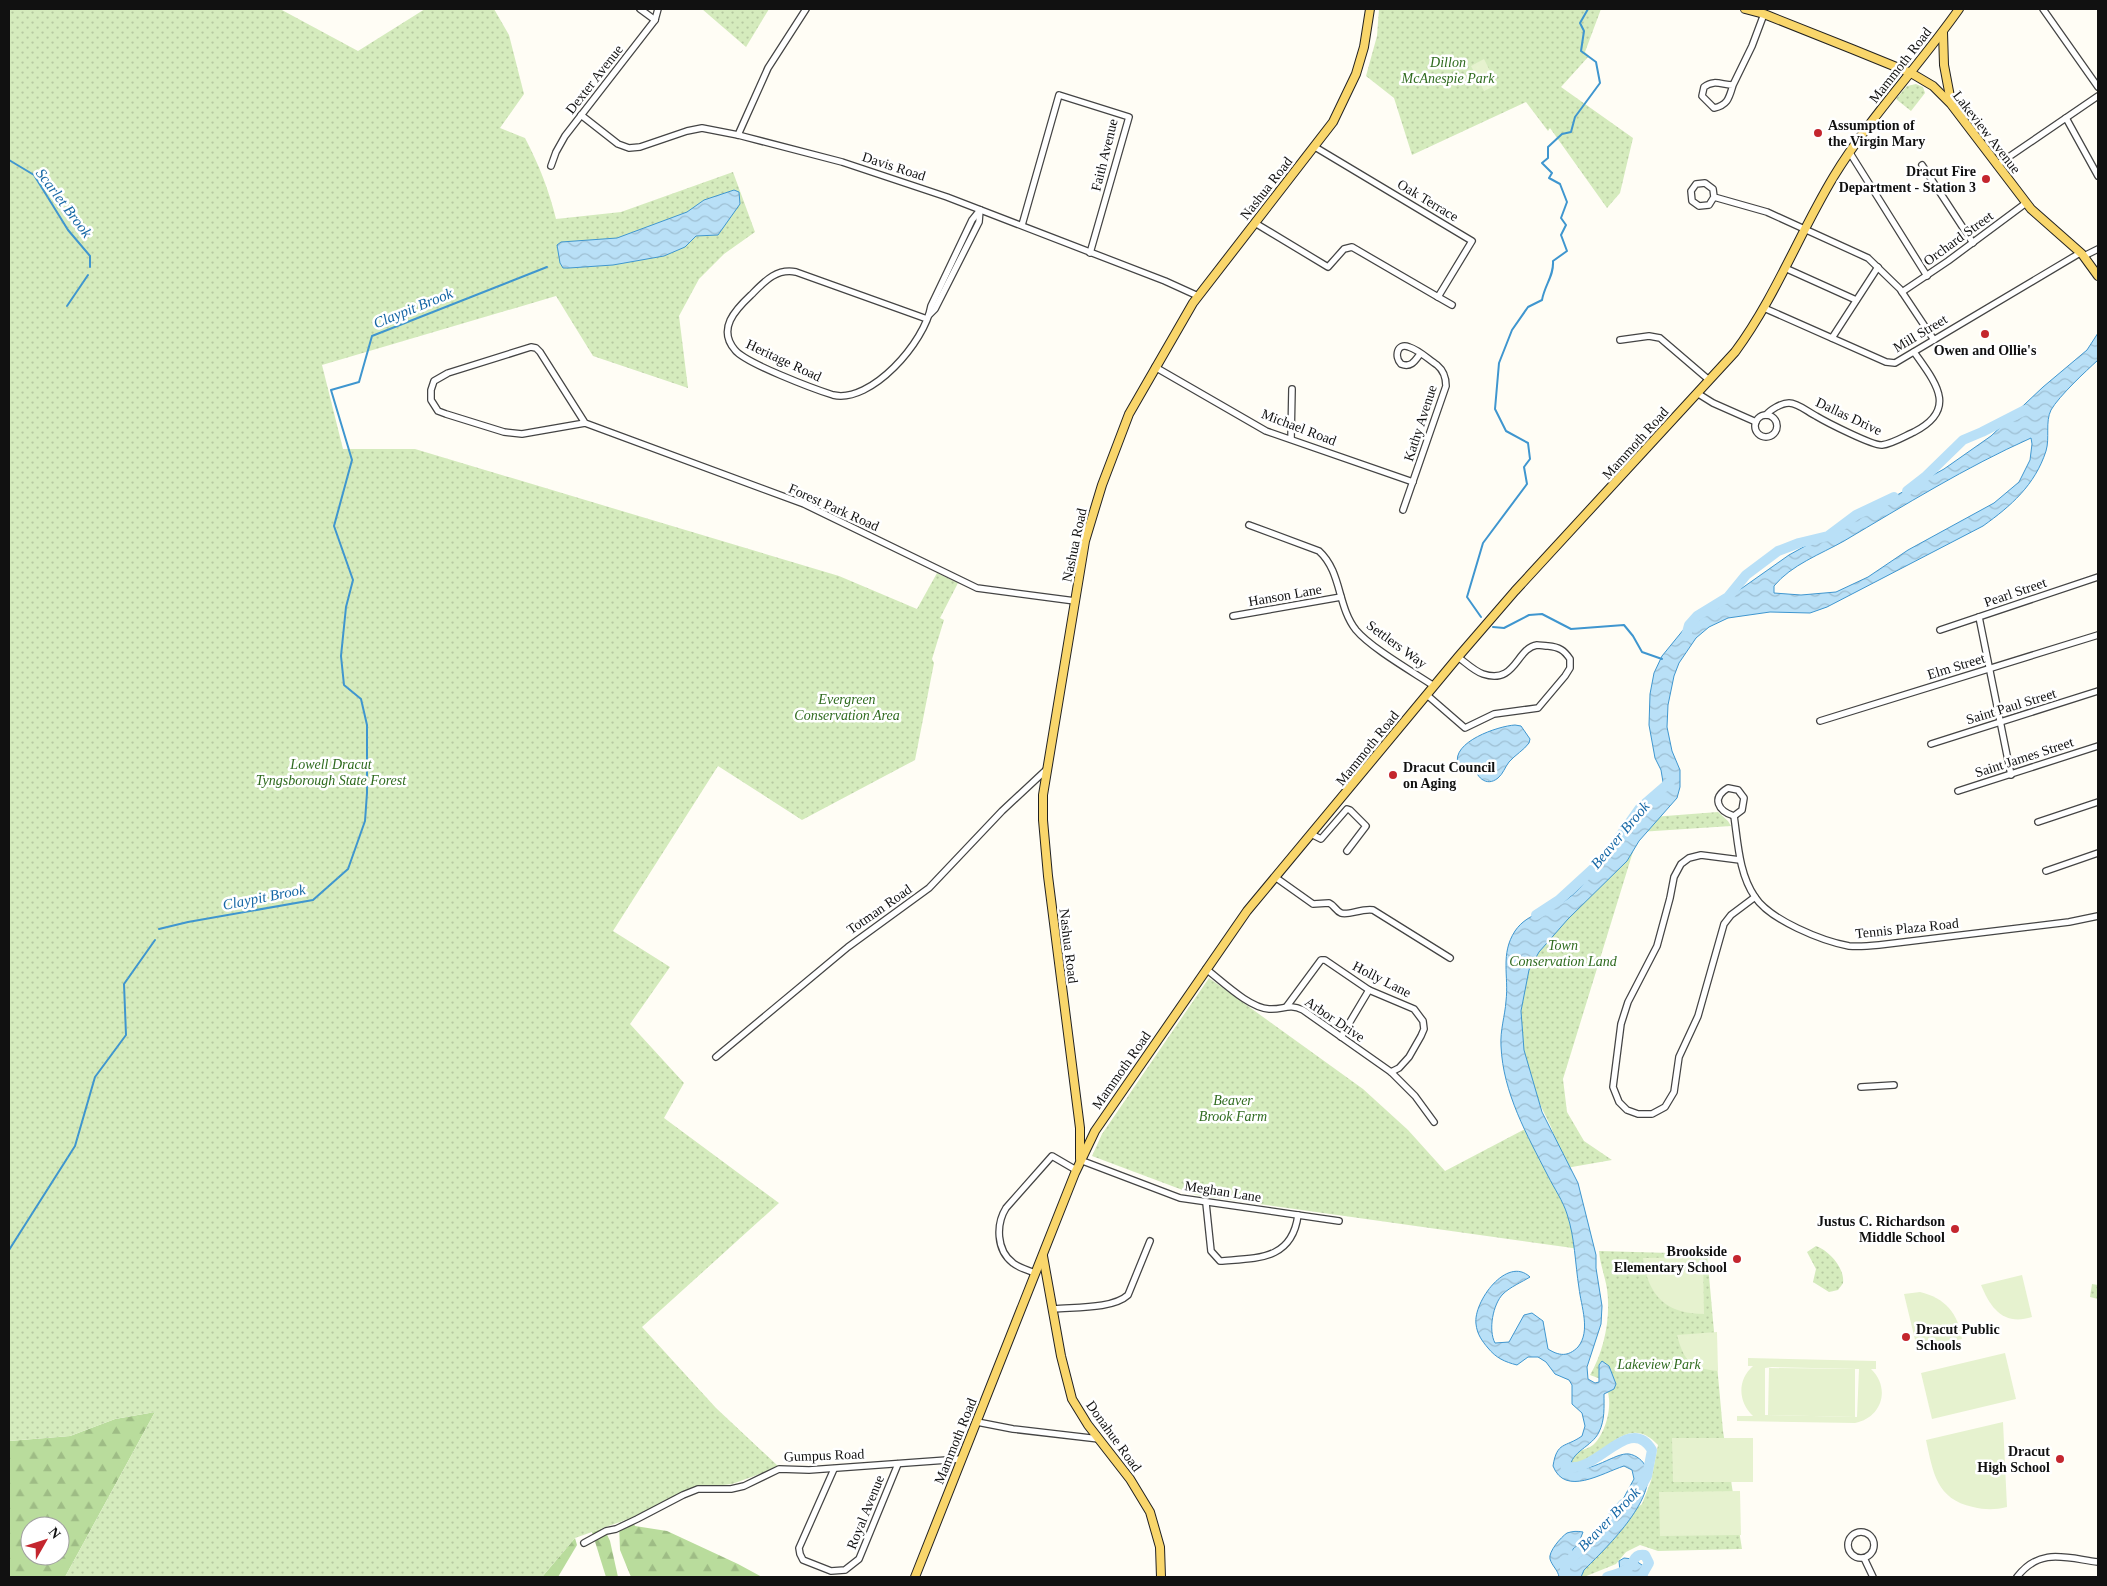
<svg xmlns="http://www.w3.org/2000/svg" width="2107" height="1586" font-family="'Times New Roman',serif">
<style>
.forest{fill:url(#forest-firs);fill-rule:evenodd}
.park{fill:url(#park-dots)}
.pitch{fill:#e6f2cf;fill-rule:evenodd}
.water{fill:url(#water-waves);stroke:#3f96cf;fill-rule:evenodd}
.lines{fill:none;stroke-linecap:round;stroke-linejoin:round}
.stream{stroke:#3f96cf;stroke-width:2}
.river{stroke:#b9e0f7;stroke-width:10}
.minor-casing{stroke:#444;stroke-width:8}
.major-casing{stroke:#222;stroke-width:10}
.minor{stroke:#fff;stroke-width:5.5}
.major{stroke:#f9d66b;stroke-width:8}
.poi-dot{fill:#c4262e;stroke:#fff;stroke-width:2}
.labels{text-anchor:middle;stroke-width:5;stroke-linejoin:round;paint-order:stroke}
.park-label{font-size:14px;font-style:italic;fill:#2f6b1f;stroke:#fff}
.street-label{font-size:14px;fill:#111;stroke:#fff}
.poi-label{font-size:14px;font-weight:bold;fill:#111;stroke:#fff;text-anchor:end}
.water-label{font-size:15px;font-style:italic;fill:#1768a6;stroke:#fff}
</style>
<defs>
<pattern id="forest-firs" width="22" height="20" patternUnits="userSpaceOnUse" patternTransform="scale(1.25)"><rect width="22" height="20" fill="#b9dc9c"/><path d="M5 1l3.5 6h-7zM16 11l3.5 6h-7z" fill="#9ebc85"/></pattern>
<pattern id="park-dots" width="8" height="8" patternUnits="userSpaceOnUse" patternTransform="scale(1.25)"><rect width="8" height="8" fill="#d5ebbd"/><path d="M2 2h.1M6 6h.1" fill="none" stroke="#b6c8a1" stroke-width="1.8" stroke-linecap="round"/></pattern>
<pattern id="water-waves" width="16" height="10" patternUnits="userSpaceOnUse" patternTransform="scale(1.25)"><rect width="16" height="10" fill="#b9e0f7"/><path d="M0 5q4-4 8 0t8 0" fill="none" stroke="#9ebfd3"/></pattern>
</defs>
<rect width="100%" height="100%" fill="#fffdf5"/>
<g class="forest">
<path d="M155,1412L65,1577H9V1441L70,1436L115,1419ZM30,1526H60V1556H30Z"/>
<path d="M631,1518L635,1526L667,1531L738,1564L762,1577H631L620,1550L619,1523Z"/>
<path d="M604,1528L610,1541L618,1577H606L592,1532Z"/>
<path d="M575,1538L577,1545L558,1577H542Z"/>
</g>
<g class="park">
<path d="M9,9H280L358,51L425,9H494L509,35L524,94L500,128L525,138C539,165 549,190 556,219L621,212L733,172L755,232L724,254L699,279L679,316L688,388L593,356L556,296L322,365L343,449H415L839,576L917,609L937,573L958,583L940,618L944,620L932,659L934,663L915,760L802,820L718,766L613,931L670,967L630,1024L684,1083L664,1118L779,1203L642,1327L716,1408L779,1467L732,1484L698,1488L631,1518L575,1538L542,1577H65L155,1412L115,1419L70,1436L9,1441Z"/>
<path d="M702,9H769L746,47Z"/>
<path d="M1379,9H1601L1585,52L1589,56L1561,87L1633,138L1620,193L1607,208L1550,128L1548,131L1526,102L1412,155L1394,98L1366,76L1377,36Z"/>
<path d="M1916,84L1923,87L1925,93L1911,111L1896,99L1907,86Z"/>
<path d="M1718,812L1728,821L1731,826L1639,832L1563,1079L1567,1112L1584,1141L1612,1160L1566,1168L1551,1127L1520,1063L1515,1008L1528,936L1585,890L1639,818Z"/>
<path d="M1209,978L1363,1089L1408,1130L1445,1171L1542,1120L1587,1250L1196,1195L1092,1156L1102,1134Z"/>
<path d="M1816,1246C1830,1251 1845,1269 1843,1283C1842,1285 1840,1287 1838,1290L1829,1292L1813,1282L1816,1269L1807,1252Z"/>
<path d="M1599,1251L1707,1254L1723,1431L1742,1549L1658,1551L1640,1545L1626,1552L1616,1564L1584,1577H1574L1626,1516L1642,1504L1651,1481L1658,1445C1631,1416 1612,1446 1587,1460C1583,1462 1577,1462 1572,1463L1569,1458C1574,1450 1585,1451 1593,1445C1607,1433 1617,1394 1601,1380C1599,1378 1593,1376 1590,1375C1604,1351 1611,1318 1607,1289C1605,1276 1600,1264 1599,1251Z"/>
<path d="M2092,1284L2098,1285V1299L2090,1297Z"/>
</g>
<g class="pitch">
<path d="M1484,59L1497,85L1484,91L1471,66Z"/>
<path d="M1703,1257L1704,1314C1666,1314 1648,1296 1643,1258Z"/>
<path d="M2022,1275L2032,1317C2004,1326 1991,1309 1981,1285Z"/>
<path d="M1920,1292C1945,1298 1958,1313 1962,1339L1917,1348L1904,1294Z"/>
<path d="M1717,1332L1718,1371C1691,1368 1684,1362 1677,1335Z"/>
<path d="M2005,1353L2016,1399L1932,1419L1921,1373Z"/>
<path d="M1748,1358L1876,1361V1369H1871C1891,1388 1882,1418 1855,1423L1737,1421V1416H1753C1738,1402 1737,1380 1753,1366H1748ZM1772,1367L1859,1369L1857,1417L1765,1415V1368Z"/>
<path d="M1769,1368L1855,1369V1417L1768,1415Z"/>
<path d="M2003,1422L2007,1507C1995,1510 1985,1510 1973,1507C1936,1499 1933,1472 1926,1440Z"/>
<path d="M1672,1438H1753V1482H1673Z"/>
<path d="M1740,1491L1741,1535L1660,1536L1659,1492Z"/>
</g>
<g class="water">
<path d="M734,190L739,192L740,204L718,235L696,236L685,247L664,256L613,265L569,268H563L560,263L557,245L561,242L617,238L687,212L704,200Z"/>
<path d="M2098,333V360C2086,371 2059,396 2051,410C2045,422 2050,438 2046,451C2035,485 2011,506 1983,526L1827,607L1810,613L1770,612L1728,618L1709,627L1696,638L1679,663L1674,676L1668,705L1667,727L1672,751L1680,770V787L1677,798L1639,841L1627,861L1568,919L1539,952L1529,970L1521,1011L1524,1050L1542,1112L1578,1183L1596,1255V1268L1602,1306L1601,1324L1587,1367L1588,1379L1595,1383L1599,1382V1365L1602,1361L1609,1366L1616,1384L1614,1389L1604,1394C1604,1407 1605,1420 1599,1432C1592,1447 1571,1451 1570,1468C1592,1474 1615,1452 1629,1454C1636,1455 1644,1461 1646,1468C1658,1499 1604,1550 1584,1570L1581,1577H1559C1558,1570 1552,1566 1550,1559C1548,1552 1561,1537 1567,1533C1573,1531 1577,1531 1583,1532L1578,1545L1573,1549V1555C1597,1555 1623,1498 1634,1479L1632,1470L1624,1466C1602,1473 1565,1497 1553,1466C1557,1441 1565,1448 1582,1436L1585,1426L1582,1413L1572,1404V1385L1569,1380L1555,1374L1546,1362L1538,1357H1528L1517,1365C1505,1362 1496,1358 1488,1348C1482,1341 1477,1334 1476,1324C1473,1302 1507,1255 1530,1277C1522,1282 1510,1287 1503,1294C1493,1304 1488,1330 1495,1343L1509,1342L1524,1315L1532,1313L1543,1321L1548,1349C1559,1356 1568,1357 1578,1347C1591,1331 1581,1306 1579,1288C1575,1263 1575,1238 1567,1214C1563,1201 1554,1188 1548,1176C1527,1135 1503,1093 1501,1046C1500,1030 1505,1016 1506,1001C1509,976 1500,954 1515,931C1528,912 1549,912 1566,900C1585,887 1596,865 1609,848C1625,828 1646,812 1661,792L1663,782L1661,770L1655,758L1649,725L1650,694L1654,673L1662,656L1684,629L1789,555L1944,469L1991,436L2043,387L2087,350ZM2031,438L2032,444L2030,460L2019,482L1994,503L1908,550L1868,577L1836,592L1801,595L1774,593V586C1791,565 1821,554 1844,541C1905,505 1966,467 2031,438Z"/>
<path d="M1515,725L1521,726L1530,739L1529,743C1524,750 1515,755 1509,762C1505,767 1503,774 1498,778C1486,788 1475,776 1474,764L1463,766L1458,764C1451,742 1498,726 1515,725Z"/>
<path d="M1624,1558L1633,1559L1645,1567L1647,1577H1617L1620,1571L1619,1561Z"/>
</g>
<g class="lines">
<g class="stream">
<path d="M9,160L34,175L68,230L90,256V267"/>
<path d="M67,306L88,275"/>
<path d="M1481,617L1467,597L1483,543L1527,484L1524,467L1530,459L1528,443L1506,431L1495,409L1499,363L1512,330L1528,307L1542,300C1545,284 1554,276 1553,261L1567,251L1561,235L1566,225L1561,218L1567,202L1560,184L1549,178L1552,173L1542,163L1548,158V147L1562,134L1571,132L1575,117L1600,83L1596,62L1581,51L1584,31L1580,23L1588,9"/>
<path d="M1493,627L1504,628L1529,615L1542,614L1571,629L1624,625L1633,636L1642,652L1662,659"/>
<path d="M159,929L188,922L313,900L348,869L365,821L367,793V725L361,699L344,685L341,656L346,607L353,580L334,526L352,460L331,390L359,382L372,336L547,267"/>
<path d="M9,1250L75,1146L95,1077L126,1035L124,984L155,940"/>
</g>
<g class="river">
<path d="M1907,491L1925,477L1963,440L1982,432L2025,410"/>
<path d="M1686,636L1689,625L1697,616L1728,597L1746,575L1778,551L1799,543L1828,536L1856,515L1894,497"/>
<path d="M1536,915L1559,900L1594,868L1611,849L1640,808L1670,782"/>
<path d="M1564,1461L1565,1466C1595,1477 1629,1412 1652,1450L1647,1476L1642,1485"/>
<path d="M1568,1577L1565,1572V1566L1571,1559L1600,1532L1623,1504"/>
<path d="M1607,1577C1613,1575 1622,1573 1627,1569C1635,1563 1633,1553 1645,1555L1649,1563L1641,1577"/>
</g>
<defs>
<g id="minor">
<path d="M640,9L655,20"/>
<path d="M2043,9L2098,87"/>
<path d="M1733,85C1729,98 1728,105 1714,108L1702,96L1704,87C1714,79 1722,85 1733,85L1752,46L1764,14"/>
<path d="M581,115L618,144L629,148L640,147L687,131L702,128L738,135L842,162L947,197L1165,281L1198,296"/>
<path d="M2066,118L2098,176"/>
<path d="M738,135L768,68L806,9"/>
<path d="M1850,153L1927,276"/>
<path d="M1922,165L1973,243"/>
<path d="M1997,165L2098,96"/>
<path d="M551,166L556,152L565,136L655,20L658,9"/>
<path d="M1714,197L1713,189L1705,183L1696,184L1691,191L1692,201L1699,206L1709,205L1714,197L1767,212L1868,258L1900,289L1934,340"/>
<path d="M1255,223L1328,267L1344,249L1352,247L1438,297L1472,241L1315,147"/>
<path d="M1022,225L1059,95L1129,117L1090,253"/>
<path d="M2084,256L2098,249"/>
<path d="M1785,268L1856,300"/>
<path d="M1902,292L1948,261L2026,203"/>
<path d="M1438,297L1452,305"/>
<path d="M1764,308L1886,362L1895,363L2080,253"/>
<path d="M929,315L935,309L979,222L980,210"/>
<path d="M927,319L796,272C776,268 764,282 751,295C735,310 717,329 735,350C745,363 814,389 833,395C871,404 925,342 931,306L972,220L980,210"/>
<path d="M1832,338L1878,267"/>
<path d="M1620,340L1649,336L1660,338L1709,380"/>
<path d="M1155,367L1266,431L1413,482"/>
<path d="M1697,393L1713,403L1756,422"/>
<path d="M1766,415C1770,410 1781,403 1789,403C1798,403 1808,412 1816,416C1826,422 1873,446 1882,445C1892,444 1905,436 1914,432C1959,409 1935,382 1914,352"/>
<circle cx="1766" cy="426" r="11"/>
<path d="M585,423L540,352L536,348L531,347L448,373L434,381L431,390V400L438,411L446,414L504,432L522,434L585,423L804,504L977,588L1075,601"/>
<path d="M1291,439L1292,389"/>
<path d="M1403,510L1446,386C1446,377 1443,370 1437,365C1428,359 1419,350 1409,347C1397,342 1394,357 1401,364C1411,368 1415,361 1420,354"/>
<path d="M1249,525L1319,551C1342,572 1337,606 1356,630C1371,648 1413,672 1434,686"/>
<path d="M1233,616L1341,597"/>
<path d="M1979,617L2011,775"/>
<path d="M1940,630L2098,577"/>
<path d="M1427,695L1465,728L1494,714L1538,708L1565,676L1570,668V659C1564,650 1559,647 1548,646C1545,646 1540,645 1537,645C1516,648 1516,685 1483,674C1474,671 1465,662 1458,657"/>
<path d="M1820,721L2098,635"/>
<path d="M1931,744L2098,691"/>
<path d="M1728,788L1738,790L1744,798L1742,810L1734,816C1718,811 1711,798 1728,788Z"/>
<path d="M1958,791L2098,746"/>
<path d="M1734,816C1738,843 1739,874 1755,897C1770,920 1822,941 1849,946C1859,947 1869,946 1879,945L2069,922L2098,916"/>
<path d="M2038,822L2098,802"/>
<path d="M1311,834L1321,839L1347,809L1350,810L1366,826L1347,851"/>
<path d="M1740,860L1701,855L1689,858L1681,864L1674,877L1670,898L1657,946L1628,1002L1621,1024L1613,1087L1619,1102L1627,1110L1638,1114H1652L1665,1107L1674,1092L1679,1057L1698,1016L1724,924L1731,915L1755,897"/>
<path d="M2046,871L2098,853"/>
<path d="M1275,877L1313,904L1329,903C1334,905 1336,911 1341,913C1348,916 1362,908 1373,910L1450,958"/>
<path d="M1206,969C1222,981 1249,1008 1269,1009C1284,1010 1288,1003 1303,1010L1391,1072L1415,1096L1434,1122"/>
<path d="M1287,1006L1321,960H1325L1369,990L1414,1009L1423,1021L1424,1029L1421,1036L1409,1057L1399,1068L1391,1072"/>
<path d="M1341,1037L1369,990"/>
<path d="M716,1057L848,947L929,888L1002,811L1046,770"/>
<path d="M1861,1087L1894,1085"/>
<path d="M1080,1160L1180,1198L1339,1221"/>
<path d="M1206,1203L1211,1251L1220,1261C1256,1258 1292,1261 1298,1215"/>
<path d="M1035,1273C1028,1270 1019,1268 1013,1263C996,1250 996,1224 1006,1208L1052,1156L1076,1170"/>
<path d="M1054,1309C1074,1307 1113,1309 1128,1295L1150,1241"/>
<path d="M977,1422L1013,1429L1099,1439"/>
<path d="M834,1469L799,1548L800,1554L803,1560L831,1571L845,1570L859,1559L898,1464"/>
<circle cx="1861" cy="1545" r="13"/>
<path d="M584,1543L606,1531L616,1529L637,1519L683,1495L698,1489H731L744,1486L779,1469L809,1470L961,1459"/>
<path d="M1864,1558L1873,1577"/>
<path d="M2017,1577C2040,1547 2066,1558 2098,1562"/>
</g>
<g id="major">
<path d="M1745,9L1764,14L1852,49L1911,73L1933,86L1951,104L2031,209L2082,254L2098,276"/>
<path d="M1943,32L1944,65L1951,102"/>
<path d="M1080,1159V1128L1048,876L1043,820V795L1085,541L1102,485L1129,414L1193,303L1333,122L1356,74L1364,47L1370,9"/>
<path d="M1043,1256L1061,1356L1072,1399L1088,1425L1130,1479L1150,1512L1160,1547L1161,1577"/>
<path d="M915,1577L1075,1173L1095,1131L1247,911L1458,657L1515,591L1735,352C1775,298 1799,234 1834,176C1870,117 1919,66 1959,9"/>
</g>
</defs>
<use href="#minor" class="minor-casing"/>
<use href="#major" class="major-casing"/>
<use href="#minor" class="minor"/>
<use href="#major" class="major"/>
</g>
<g class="poi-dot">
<circle cx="1818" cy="133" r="5"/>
<circle cx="1986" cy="179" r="5"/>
<circle cx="1985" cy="334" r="5"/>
<circle cx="1393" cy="775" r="5"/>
<circle cx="1955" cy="1229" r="5"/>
<circle cx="1737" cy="1259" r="5"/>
<circle cx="1906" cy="1337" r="5"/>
<circle cx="2060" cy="1459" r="5"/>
</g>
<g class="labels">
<g class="park-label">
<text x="1448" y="67">Dillon<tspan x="1448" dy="16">McAnespie Park</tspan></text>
<text x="847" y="704">Evergreen<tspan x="847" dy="16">Conservation Area</tspan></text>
<text x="331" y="769">Lowell Dracut<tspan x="331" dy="16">Tyngsborough State Forest</tspan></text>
<text x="1563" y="950">Town<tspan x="1563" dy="16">Conservation Land</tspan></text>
<text x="1233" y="1105">Beaver<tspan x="1233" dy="16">Brook Farm</tspan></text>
<text x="1659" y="1369">Lakeview Park</text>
</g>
<g class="street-label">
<text transform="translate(1900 65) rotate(-52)" y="5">Mammoth Road</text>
<text transform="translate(594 79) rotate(-52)" y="5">Dexter Avenue</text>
<text transform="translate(1987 132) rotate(52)" y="5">Lakeview Avenue</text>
<text transform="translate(1104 155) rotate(-76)" y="5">Faith Avenue</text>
<text transform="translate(894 166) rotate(18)" y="5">Davis Road</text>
<text transform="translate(1266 188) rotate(-52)" y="5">Nashua Road</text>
<text transform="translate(1428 200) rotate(31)" y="5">Oak Terrace</text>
<text transform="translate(1958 238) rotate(-36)" y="5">Orchard Street</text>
<text transform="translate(1920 333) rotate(-31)" y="5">Mill Street</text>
<text transform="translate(784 360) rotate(25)" y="5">Heritage Road</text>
<text transform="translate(1849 416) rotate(25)" y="5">Dallas Drive</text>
<text transform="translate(1420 423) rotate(-72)" y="5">Kathy Avenue</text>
<text transform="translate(1299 427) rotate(21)" y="5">Michael Road</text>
<text transform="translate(1635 443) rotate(-48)" y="5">Mammoth Road</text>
<text transform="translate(834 507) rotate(24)" y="5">Forest Park Road</text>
<text transform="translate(1074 545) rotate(-78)" y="5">Nashua Road</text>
<text transform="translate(2015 592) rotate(-19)" y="5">Pearl Street</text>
<text transform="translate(1285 595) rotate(-10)" y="5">Hanson Lane</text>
<text transform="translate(1397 644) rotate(36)" y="5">Settlers Way</text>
<text transform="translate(1956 666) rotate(-17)" y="5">Elm Street</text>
<text transform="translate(2011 706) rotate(-17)" y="5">Saint Paul Street</text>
<text transform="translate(1367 748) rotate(-51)" y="5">Mammoth Road</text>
<text transform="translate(2024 757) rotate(-18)" y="5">Saint James Street</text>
<text transform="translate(879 909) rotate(-35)" y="5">Totman Road</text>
<text transform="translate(1907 928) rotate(-6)" y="5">Tennis Plaza Road</text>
<text transform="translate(1069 946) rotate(83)" y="5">Nashua Road</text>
<text transform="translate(1382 979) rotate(27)" y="5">Holly Lane</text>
<text transform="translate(1335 1019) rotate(34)" y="5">Arbor Drive</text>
<text transform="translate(1121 1070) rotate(-55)" y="5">Mammoth Road</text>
<text transform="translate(1223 1191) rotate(9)" y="5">Meghan Lane</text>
<text transform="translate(1114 1436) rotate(54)" y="5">Donahue Road</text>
<text transform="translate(955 1441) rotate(-68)" y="5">Mammoth Road</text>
<text transform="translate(824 1455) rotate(-2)" y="5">Gumpus Road</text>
<text transform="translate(865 1512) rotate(-68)" y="5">Royal Avenue</text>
</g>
<g class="poi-label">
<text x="1828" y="130" text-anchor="start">Assumption of<tspan x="1828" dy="16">the Virgin Mary</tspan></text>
<text x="1976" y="176">Dracut Fire<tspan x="1976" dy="16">Department - Station 3</tspan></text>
<text x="1985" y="355" text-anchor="middle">Owen and Ollie's</text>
<text x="1403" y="772" text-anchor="start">Dracut Council<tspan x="1403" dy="16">on Aging</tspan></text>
<text x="1945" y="1226">Justus C. Richardson<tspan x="1945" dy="16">Middle School</tspan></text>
<text x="1727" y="1256">Brookside<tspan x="1727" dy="16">Elementary School</tspan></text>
<text x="1916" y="1334" text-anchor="start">Dracut Public<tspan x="1916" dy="16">Schools</tspan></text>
<text x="2050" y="1456">Dracut<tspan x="2050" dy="16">High School</tspan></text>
</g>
<g class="water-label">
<text transform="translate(64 203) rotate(53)" y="5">Scarlet Brook</text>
<text transform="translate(413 308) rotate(-22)" y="5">Claypit Brook</text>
<text transform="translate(1620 835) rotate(-50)" y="5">Beaver Brook</text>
<text transform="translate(264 897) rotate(-11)" y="5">Claypit Brook</text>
<text transform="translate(1609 1519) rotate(-46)" y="5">Beaver Brook</text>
</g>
</g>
<rect width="2107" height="1586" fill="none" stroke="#111111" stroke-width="20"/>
<g transform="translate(45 1541) rotate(51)"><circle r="24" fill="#ffffff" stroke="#a0a0a0"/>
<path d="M0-4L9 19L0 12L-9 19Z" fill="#c4262e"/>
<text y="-8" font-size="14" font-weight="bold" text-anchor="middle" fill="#111111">N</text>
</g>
</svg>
